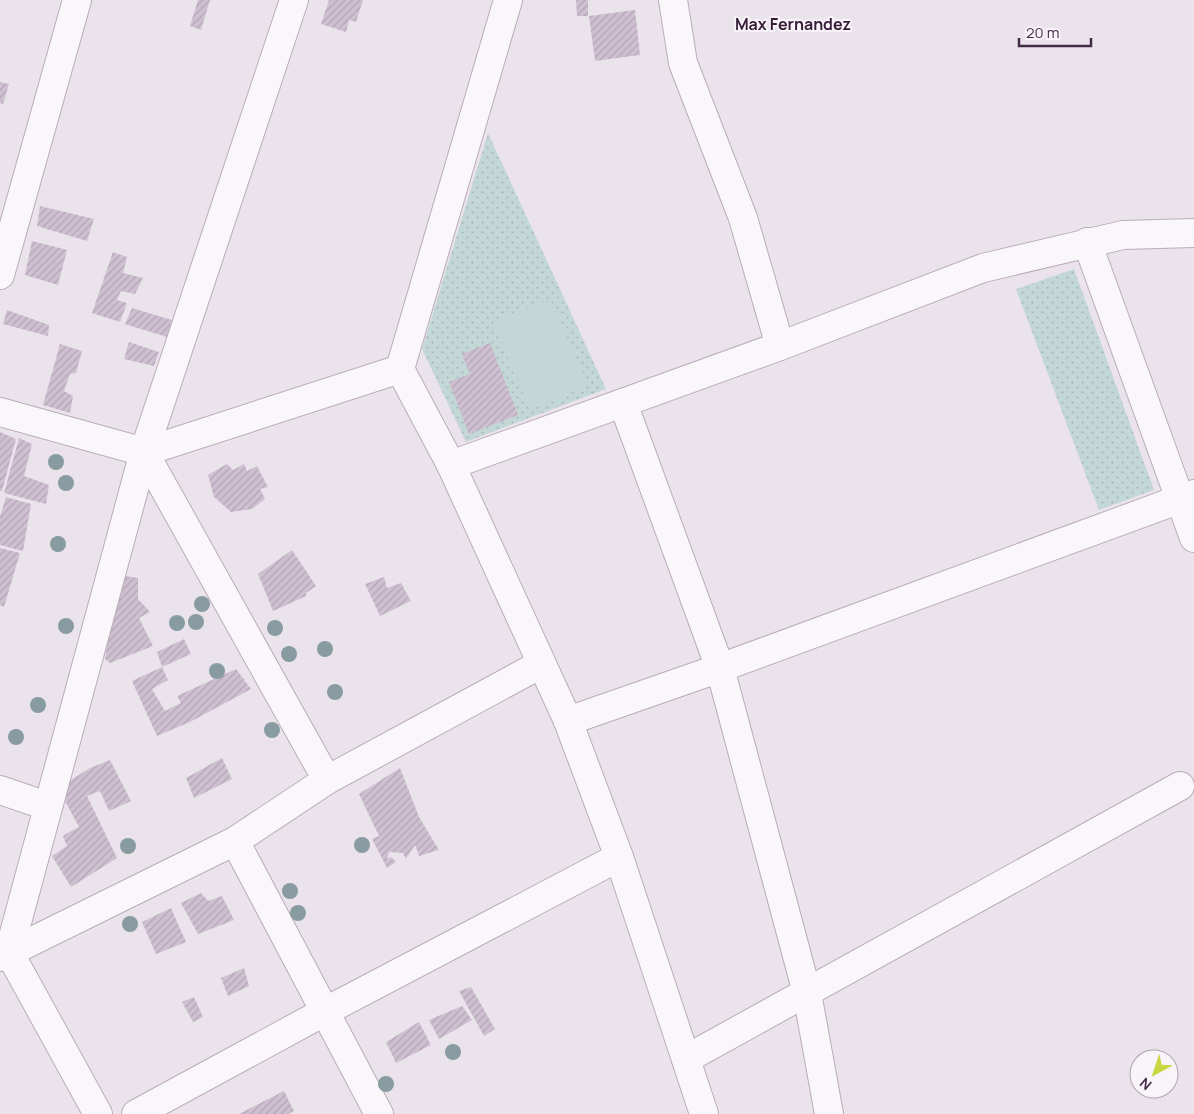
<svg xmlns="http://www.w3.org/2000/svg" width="1194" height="1114" font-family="Manrope,sans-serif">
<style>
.green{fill:url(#green-dots)}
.pitch{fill:#c4d7d7}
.building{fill:url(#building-hatch)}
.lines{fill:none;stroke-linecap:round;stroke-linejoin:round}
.minor-casing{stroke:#b9acba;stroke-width:30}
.minor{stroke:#faf7fa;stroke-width:28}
.tree{fill:#879ba1}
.labels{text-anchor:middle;stroke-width:4;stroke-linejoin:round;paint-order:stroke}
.neighbourhood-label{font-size:16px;font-weight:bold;fill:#351c37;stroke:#f8f4f9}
</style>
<defs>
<pattern id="green-dots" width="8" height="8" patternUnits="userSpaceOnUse" patternTransform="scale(1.25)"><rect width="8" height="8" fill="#c4d7d7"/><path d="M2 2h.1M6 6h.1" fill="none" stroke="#aab9ba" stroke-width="1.8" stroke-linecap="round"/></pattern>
<pattern id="building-hatch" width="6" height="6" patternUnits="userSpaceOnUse" patternTransform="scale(1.25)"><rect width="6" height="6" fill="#cec0d0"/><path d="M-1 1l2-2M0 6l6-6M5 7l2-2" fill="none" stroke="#b2a5b4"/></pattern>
</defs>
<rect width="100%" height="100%" fill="#ebe3ec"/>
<g class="green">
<path d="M488,133L606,389L466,442L422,349Z"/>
<path d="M1074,269L1154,490L1099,510L1016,289Z"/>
</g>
<path class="pitch" d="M550,298L588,385L530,410L493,322Z"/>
<g class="building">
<path d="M198,0H210L201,30L190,26Z"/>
<path d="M329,0H363L356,22L349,20L346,32L321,24Z"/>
<path d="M576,0H588V16H577Z"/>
<path d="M635,10L640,55L595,61L589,16Z"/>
<path d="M0,82L9,84L3,104L0,103Z"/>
<path d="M40,206L94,219L87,241L37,226Z"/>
<path d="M32,241L67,250L58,285L25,275Z"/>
<path d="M113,252L127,257L123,273L143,278L135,294L121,291L117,300L127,303L120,322L92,313Z"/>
<path d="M132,308L172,320L167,337L125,324Z"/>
<path d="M7,310L49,325L48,336L3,324Z"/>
<path d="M129,342L159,352L154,366L124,359Z"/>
<path d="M490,343L518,415L469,434L449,382L470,374L462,354Z"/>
<path d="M60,344L82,351L76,373L70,374L64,391L73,396L70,413L43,405Z"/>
<path d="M0,432L16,439L2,491H0Z"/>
<path d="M19,438L32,444L24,476L49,485L46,504L4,493Z"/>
<path d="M227,464L233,470L244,464L247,471L257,466L268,487L260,489L265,499L252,509L231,512L214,497L208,475Z"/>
<path d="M6,497L31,504L23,551L0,545V517Z"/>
<path d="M0,548L20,553L4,607L0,605Z"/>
<path d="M292,550L316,586L306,593V596L273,611L258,574Z"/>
<path d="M125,576L138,578V599L150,612L139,618L153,646L110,663L105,659L109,632Z"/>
<path d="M384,577L387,588L401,583L411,601L380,616L365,584Z"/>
<path d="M184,639L191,654L162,667L157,652Z"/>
<path d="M162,667L168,680L152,689L165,711L181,703L177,696L236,669L251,689L190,722L157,736L132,681Z"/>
<path d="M222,758L232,779L194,798L186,778Z"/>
<path d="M110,760L131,801L109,811L100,791L87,796L117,858L71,887L52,856L67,846L63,837L64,835L79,827L58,788L90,768Z"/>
<path d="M400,768L419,817L439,850L419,856L415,845L406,859L403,853L389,852L387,859L391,857L396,862L387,868L372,839L379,836L359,794Z"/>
<path d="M201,893L208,901L222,896L234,920L198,934L181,903Z"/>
<path d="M171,908L186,942L156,954L142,922Z"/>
<path d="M244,968L249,986L228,996L221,978Z"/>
<path d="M471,987L495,1029L484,1036L459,991Z"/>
<path d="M194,997L203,1017L193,1022L182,1002Z"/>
<path d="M462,1006L472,1020L439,1039L429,1020Z"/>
<path d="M419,1022L431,1045L396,1063L386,1042Z"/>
<path d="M284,1091L294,1111L288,1114H239Z"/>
</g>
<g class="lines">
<defs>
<g id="minor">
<path d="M508,0L400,369L451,465L780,346L983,268L1123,235L1194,233"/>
<path d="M673,0L683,63L743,218L780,346"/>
<path d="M1087,242L1194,538"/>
<path d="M0,275L77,0"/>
<path d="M623,403L720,668L807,993L829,1114"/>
<path d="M0,412L144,452L327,780"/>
<path d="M144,452L400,369"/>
<path d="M451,465L568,721L619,857L704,1114"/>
<path d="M568,721L720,668L1194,494"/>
<path d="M0,790L47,806"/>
<path d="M235,841L379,1114"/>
<path d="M0,957L235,841L327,780L541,664"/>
<path d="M686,1059L1180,786"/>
<path d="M98,1114L9,952L144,452L294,0"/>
<path d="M136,1114L324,1012L619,857"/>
</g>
</defs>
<use href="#minor" class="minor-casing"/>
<use href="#minor" class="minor"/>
</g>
<g class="tree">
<circle cx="56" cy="462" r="8"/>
<circle cx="66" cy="483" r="8"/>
<circle cx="58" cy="544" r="8"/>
<circle cx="202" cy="604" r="8"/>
<circle cx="196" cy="622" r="8"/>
<circle cx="177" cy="623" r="8"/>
<circle cx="66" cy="626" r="8"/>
<circle cx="275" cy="628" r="8"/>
<circle cx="325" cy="649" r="8"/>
<circle cx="289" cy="654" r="8"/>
<circle cx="217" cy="671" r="8"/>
<circle cx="335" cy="692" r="8"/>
<circle cx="38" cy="705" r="8"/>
<circle cx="272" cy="730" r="8"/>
<circle cx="16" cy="737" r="8"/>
<circle cx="362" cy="845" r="8"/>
<circle cx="128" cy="846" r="8"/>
<circle cx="290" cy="891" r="8"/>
<circle cx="298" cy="913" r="8"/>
<circle cx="130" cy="924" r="8"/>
<circle cx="453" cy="1052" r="8"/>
<circle cx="386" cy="1084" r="8"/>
</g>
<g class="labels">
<g class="neighbourhood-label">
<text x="793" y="30">Max Fernandez</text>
</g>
</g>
<g transform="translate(1154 1074) rotate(220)"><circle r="24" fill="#f8f4f9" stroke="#b0a3b1"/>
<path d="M0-4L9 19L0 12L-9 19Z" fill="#c9d842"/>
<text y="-8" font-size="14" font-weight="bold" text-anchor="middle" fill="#432a46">N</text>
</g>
<path d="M1019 38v8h72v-8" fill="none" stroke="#432a46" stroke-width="2.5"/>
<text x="1026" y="38" font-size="15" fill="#432a46" stroke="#f8f4f9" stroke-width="4" paint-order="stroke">20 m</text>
</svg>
